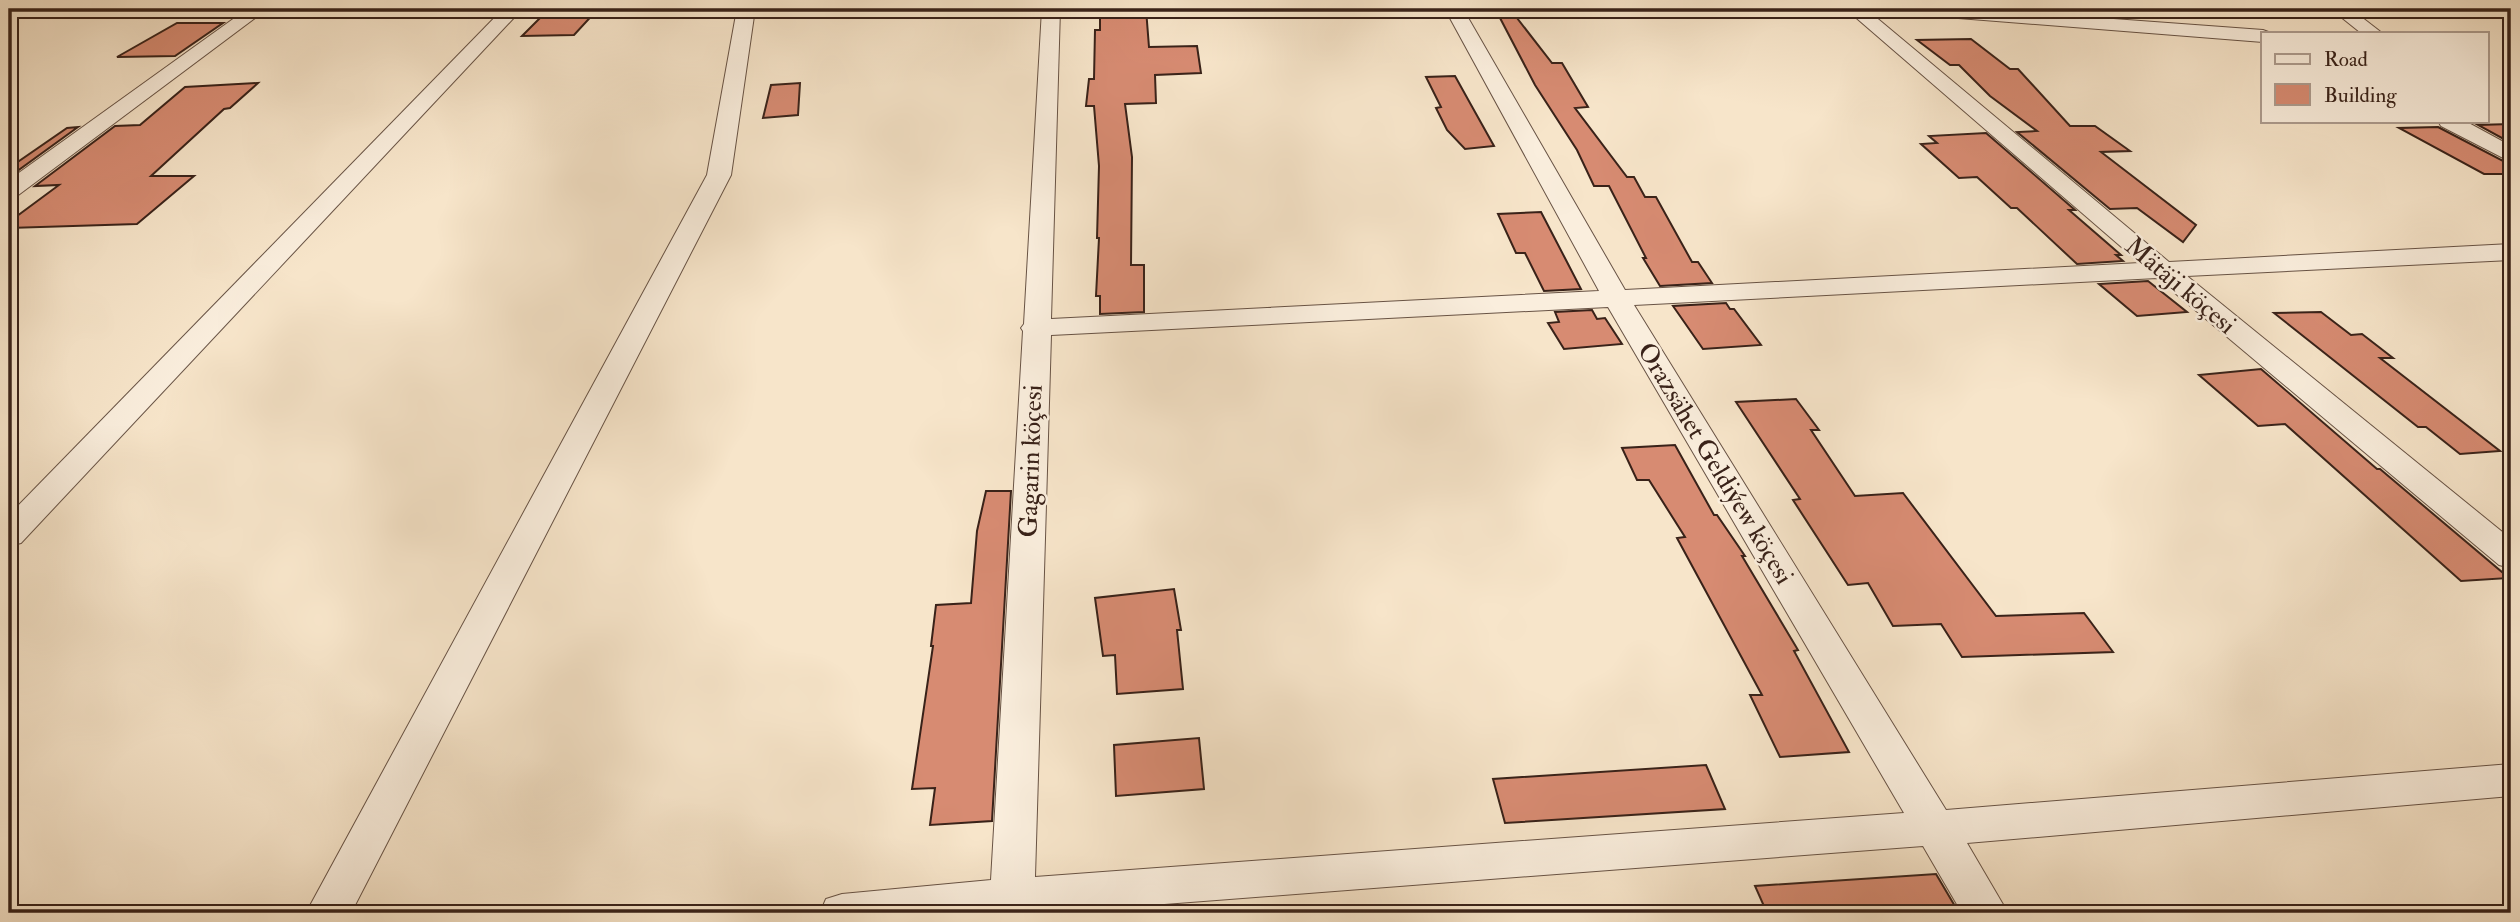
<svg xmlns="http://www.w3.org/2000/svg" width="2520" height="922" font-family="'IM FELL Double Pica',serif">
<style>
.building{fill:#d78b72;stroke:#392219;stroke-width:2}
.lines{fill:none;stroke-linecap:round;stroke-linejoin:round}
.minor-casing{stroke:#685345;stroke-width:2}
.minor{fill:#faeedd;fill-rule:evenodd}
.labels{text-anchor:middle;stroke-width:5;stroke-linejoin:round;paint-order:stroke}
.street-label{font-size:26px;fill:#392219;stroke:#faeedd}
</style>
<rect width="100%" height="100%" fill="#f7e5ca"/>
<filter id="stains"><feTurbulence type="fractalNoise" baseFrequency=".00286" numOctaves="4"/><feColorMatrix values="0 0 0 0 .2 0 0 0 0 .09 0 0 0 0 .02 0 0 0 .5 -.17"/></filter>
<radialGradient id="worn" r=".72"><stop offset=".6" stop-color="#630" stop-opacity="0"/><stop offset="1" stop-color="#630" stop-opacity=".3"/></radialGradient>
<g class="building">
<path d="M549,9H598L574,35L522,36Z"/>
<path d="M1100,9H1146L1149,47L1197,46L1201,73L1155,75L1156,103L1125,104L1132,157L1131,265H1144V312L1100,314V296H1096L1099,238H1097L1099,166L1094,106H1086L1089,79H1094L1095,30H1100Z"/>
<path d="M1510,9L1552,63H1562L1588,107L1575,108L1627,177H1634L1645,197H1656L1692,262H1698L1712,283L1660,286L1643,258H1646L1609,186H1594L1577,150L1535,85L1499,16Z"/>
<path d="M177,23H223L175,56L117,57Z"/>
<path d="M1971,39L2010,69H2018L2070,126H2095L2130,151L2101,152L2196,225L2183,242L2137,208L2110,209L2017,132L2037,131L1990,96L1959,65H1950L1917,40Z"/>
<path d="M1455,76L1470,103L1494,146L1465,149L1447,130L1436,108L1441,107L1426,77Z"/>
<path d="M258,83L230,108L224,109L151,176H194L137,224L9,228V222L59,185L35,186L115,126L140,125L185,87Z"/>
<path d="M800,83L798,115L763,118L771,85Z"/>
<path d="M2511,124V143L2478,125Z"/>
<path d="M78,127L9,177V168L67,128Z"/>
<path d="M2438,127L2511,165V174H2484L2399,128Z"/>
<path d="M1986,133L2075,210H2069L2121,255H2116L2123,261L2077,264L2017,208H2011L1977,177L1959,178L1921,144L1937,143L1929,136Z"/>
<path d="M1541,212L1567,262L1581,289L1544,291L1525,253H1516L1498,214Z"/>
<path d="M2148,281L2187,312L2137,316L2099,284Z"/>
<path d="M1726,303L1730,309H1734L1761,345L1703,349L1673,306Z"/>
<path d="M1592,310L1597,319L1605,318L1622,344L1564,349L1548,323L1559,322L1555,312Z"/>
<path d="M2321,312L2351,335L2362,334L2393,358H2380L2500,451L2460,454L2426,427H2418L2274,313Z"/>
<path d="M2261,369L2377,469H2380L2509,578L2461,581L2285,424L2258,426L2199,375Z"/>
<path d="M1796,399L1819,430H1811L1855,496L1903,493L1996,616L2084,613L2113,652L1962,657L1941,624L1893,626L1868,583L1848,585L1793,500L1800,499L1736,402Z"/>
<path d="M1675,445L1714,515H1717L1745,556H1742L1798,650L1794,651L1849,752L1780,757L1750,695H1762L1677,538L1685,537L1649,480H1637L1622,448Z"/>
<path d="M986,491H1011L992,821L930,825L935,788L912,789L933,646H931L936,605L971,603L977,531Z"/>
<path d="M1174,589L1181,630H1177L1183,689L1117,694L1115,655L1103,656L1095,598Z"/>
<path d="M1199,738L1204,789L1116,796L1114,745Z"/>
<path d="M1706,765L1725,809L1505,823L1493,779Z"/>
<path d="M1936,874L1959,913H1914L1910,907L1819,913H1767L1755,886Z"/>
</g>
<g class="lines">
<defs>
<g id="minor">
<path d="M247,9H267L17,196L9,198V180Z"/>
<path d="M503,9H522L21,543L9,546V515Z"/>
<path d="M737,9H755L731,175L351,913H306L707,175Z"/>
<path d="M1042,9H1060L1051,319L1599,291L1445,9H1463L1625,290L2140,263L1846,9H1866L2169,262L2511,244V260L2187,276L2511,539V568L2499,565L2157,278L1634,305L1946,810L2511,764V796L1967,843L2008,913H1962L1923,846L1047,913H820L826,899L842,894L991,880L1023,331L1021,328L1024,324ZM1608,307L1904,813L1035,877L1051,335Z"/>
<path d="M1899,9H1977L2263,30L2271,33H2263V42L1908,14Z"/>
<path d="M2331,9H2351L2382,33H2361Z"/>
<path d="M2438,121H2465L2511,146V162L2441,126Z"/>
</g>
</defs>
<use href="#minor" class="minor-casing"/>
<use href="#minor" class="minor"/>
</g>
<g class="labels">
<g class="street-label">
<text transform="translate(2181 285) rotate(40)" y="9">Mätäji köçesi</text>
<text transform="translate(1030 461) rotate(-88)" y="9">Gagarin köçesi</text>
<text transform="translate(1716 463) rotate(59)" y="9">Orazsähet Geldiýew köçesi</text>
</g>
</g>
<rect width="2520" height="922" fill="none" stroke="#f7e5ca" stroke-width="35"/>
<rect x="10" y="10" width="2499" height="901" fill="none" stroke="#392219" stroke-width="3.5"/>
<rect x="18" y="18" width="2485" height="887" fill="none" stroke="#392219" stroke-width="2"/>
<rect x="2261" y="32" width="228" height="91" fill="#faeedd" stroke="#ad9c8f" stroke-width="2"/>
<rect x="2275" y="54" width="35" height="10" fill="#faeedd" stroke="#ad9c8f" stroke-width="2"/>
<text x="2324" y="66" font-size="21" fill="#392219">Road</text>
<rect x="2275" y="84" width="35" height="21" fill="#d78b72" stroke="#ad9c8f" stroke-width="2"/>
<text x="2324" y="102" font-size="21" fill="#392219">Building</text>
<rect width="100%" height="100%" filter="url(#stains)"/>
<rect width="100%" height="100%" fill="url(#worn)"/>
</svg>
